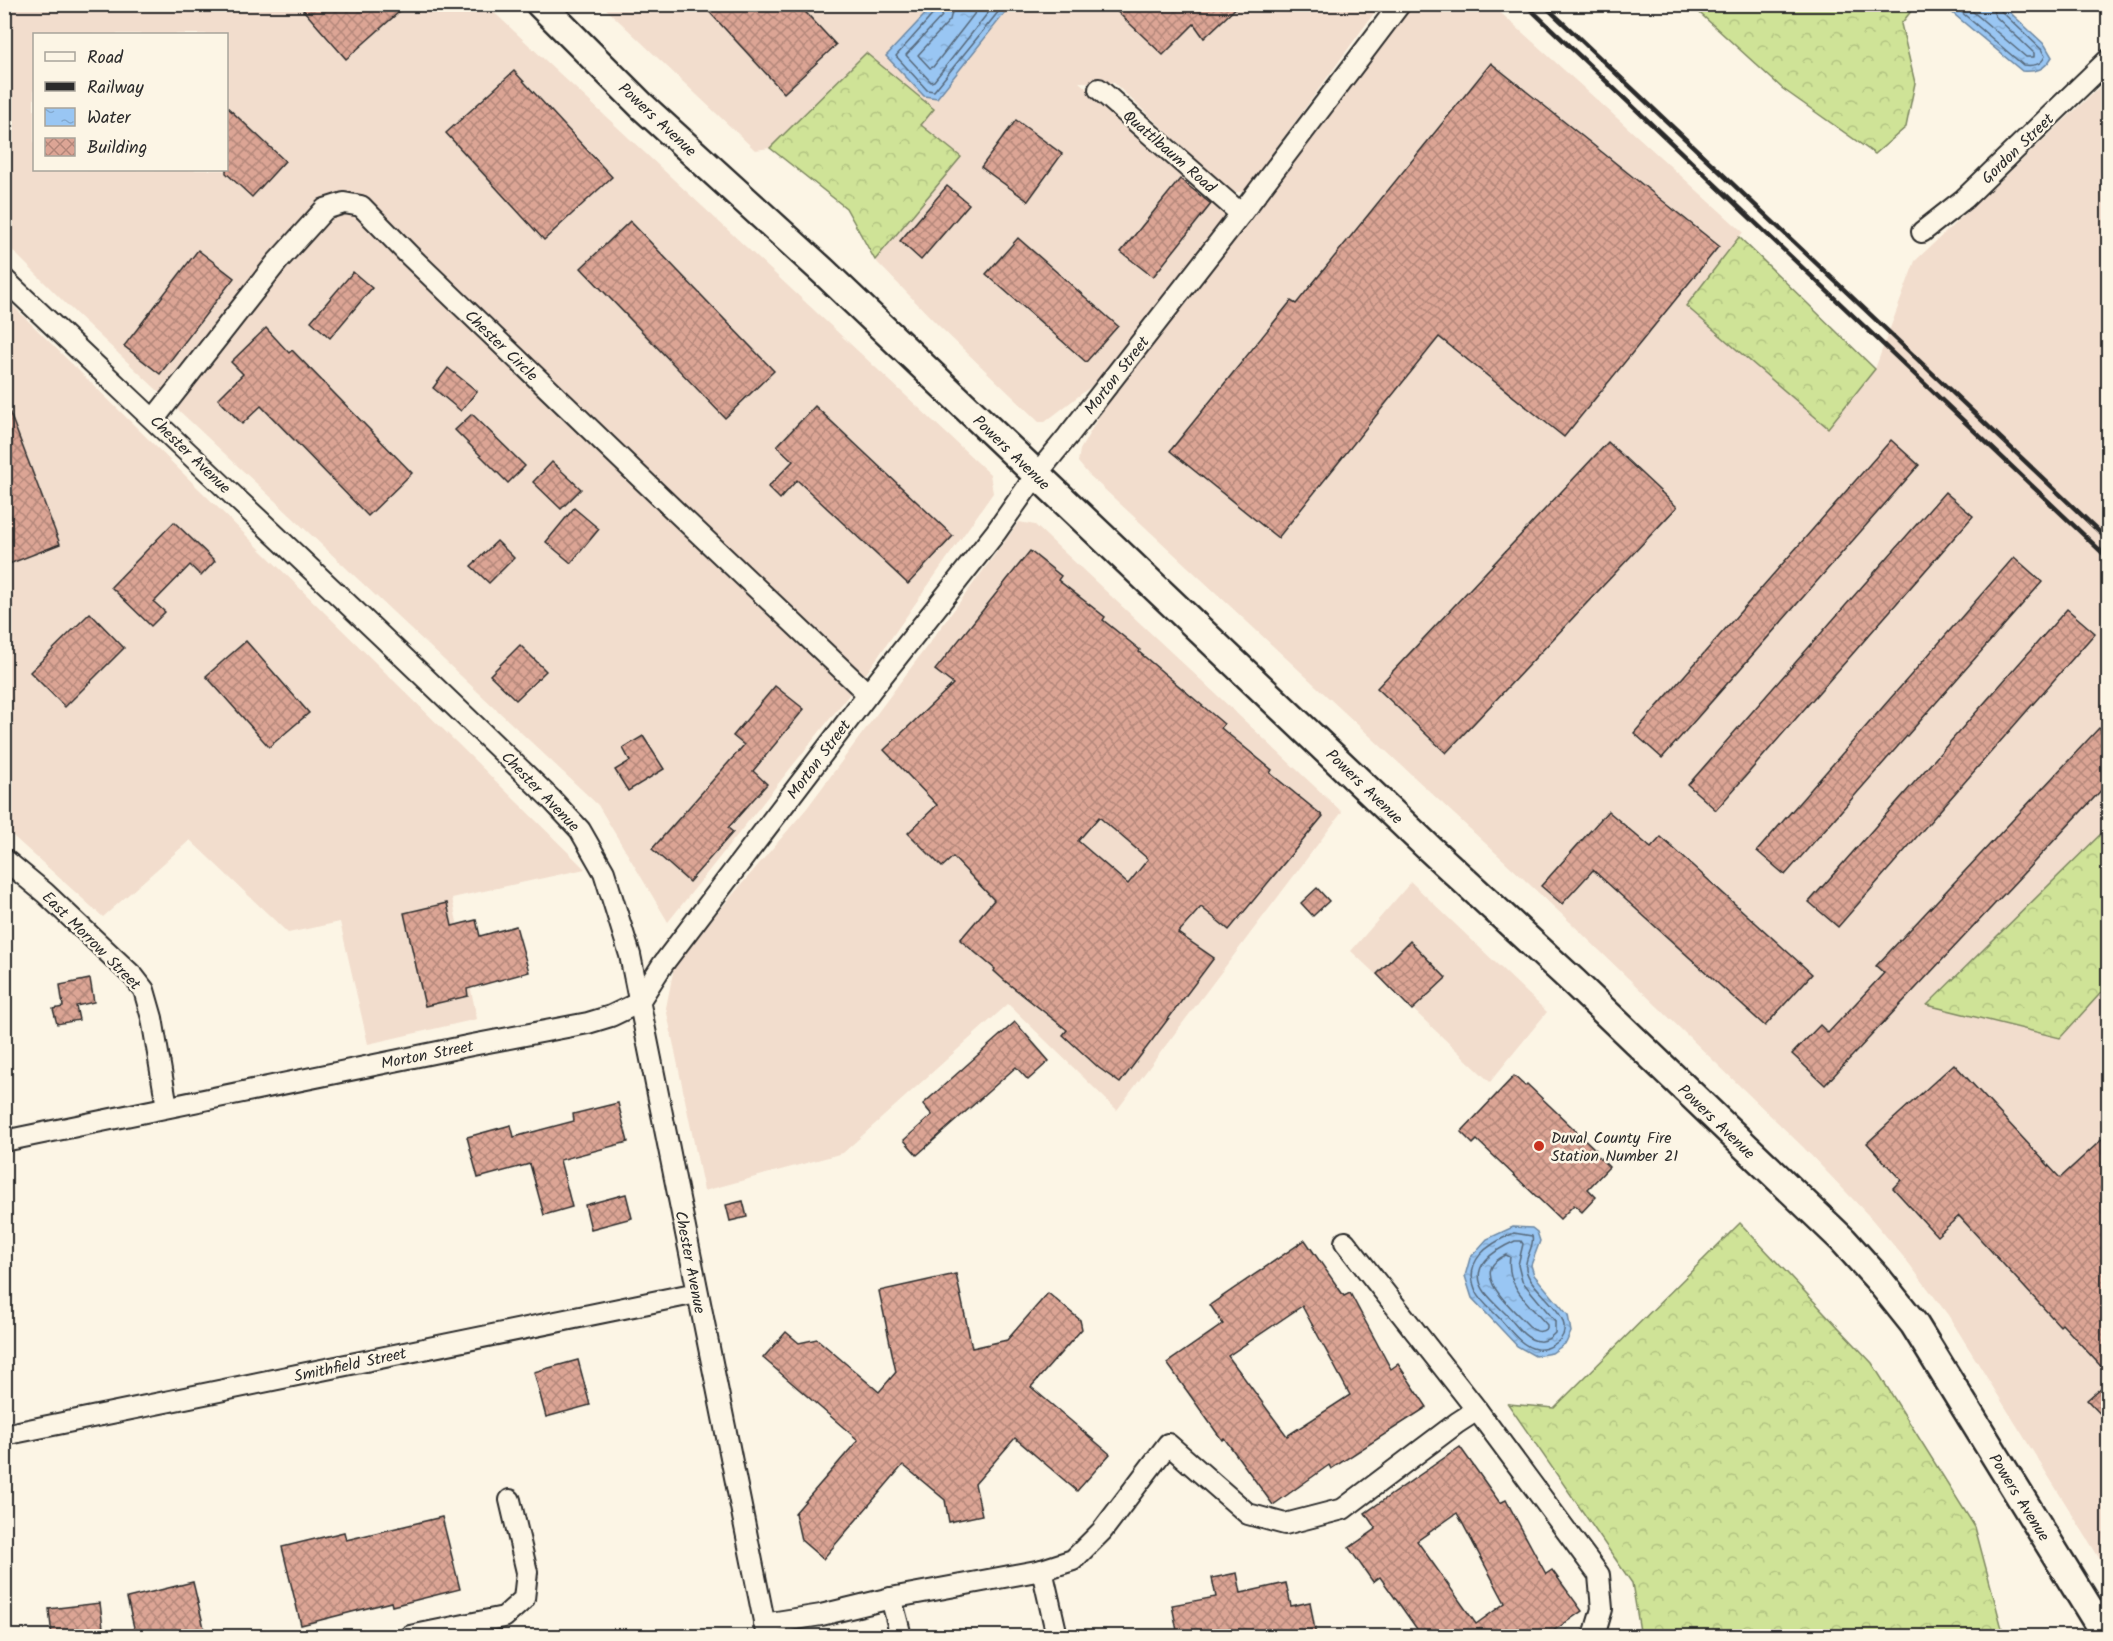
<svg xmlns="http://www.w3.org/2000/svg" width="2113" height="1641" font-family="Kalam,sans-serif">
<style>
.built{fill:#f2ddcd;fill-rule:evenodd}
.forest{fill:url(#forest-crowns);stroke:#7d8761;stroke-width:1.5}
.water{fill:url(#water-ripples);stroke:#6d88a3;stroke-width:1.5}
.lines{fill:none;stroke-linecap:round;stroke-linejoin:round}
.shore{stroke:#57697b;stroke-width:1.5}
.building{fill:url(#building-cross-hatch);stroke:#2b2b2b;stroke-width:1.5;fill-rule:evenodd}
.street-casing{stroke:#2b2b2b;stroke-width:24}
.secondary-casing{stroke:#2b2b2b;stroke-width:32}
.street{stroke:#fcf5e5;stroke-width:20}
.secondary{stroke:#fcf5e5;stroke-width:27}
.rail{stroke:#2b2b2b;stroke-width:4.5}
.poi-dot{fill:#c8321e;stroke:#fcf5e5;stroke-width:2}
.labels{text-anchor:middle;stroke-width:5;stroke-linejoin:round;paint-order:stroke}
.street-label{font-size:16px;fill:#2b2b2b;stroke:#fcf5e5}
.poi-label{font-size:16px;fill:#2b2b2b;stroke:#fcf5e5;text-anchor:start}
</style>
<defs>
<pattern id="forest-crowns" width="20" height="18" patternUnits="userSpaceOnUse" patternTransform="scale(1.5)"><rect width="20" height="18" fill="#cfe397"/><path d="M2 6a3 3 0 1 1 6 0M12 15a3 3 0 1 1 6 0" fill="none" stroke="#b2c382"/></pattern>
<pattern id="water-ripples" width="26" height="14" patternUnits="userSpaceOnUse" patternTransform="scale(1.5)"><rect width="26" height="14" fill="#99c6f3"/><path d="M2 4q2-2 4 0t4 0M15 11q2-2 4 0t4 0" fill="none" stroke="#84aad0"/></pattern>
<pattern id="building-cross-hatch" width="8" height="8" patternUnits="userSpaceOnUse" patternTransform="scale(1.5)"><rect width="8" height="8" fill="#dca595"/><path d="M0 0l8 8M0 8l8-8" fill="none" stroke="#b3877a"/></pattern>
</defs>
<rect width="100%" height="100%" fill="#fcf5e5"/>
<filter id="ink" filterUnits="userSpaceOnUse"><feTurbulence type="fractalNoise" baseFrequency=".0167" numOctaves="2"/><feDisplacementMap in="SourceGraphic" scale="12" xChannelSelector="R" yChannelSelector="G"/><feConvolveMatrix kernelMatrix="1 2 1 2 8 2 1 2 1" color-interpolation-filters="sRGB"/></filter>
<g filter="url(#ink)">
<g class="built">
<path d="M4,5H486L990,474L993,493L868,671L668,922L598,805L69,307L5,243ZM34,34H226V170H34Z"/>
<path d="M602,5H934L886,56L1007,9L1002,5H1380L1244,192H1231L1114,83L1079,82L1219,200L1227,217L1098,381L1045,422H1039L938,325L875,260L961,157L921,125L934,109L866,53L770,148L755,150Z"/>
<path d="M1407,5H1492L1743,232L1687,306L1828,428L1875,369L1915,261L2108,79V827L1927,1004L2060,1038L2108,985V1572L1948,1315L1907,1261L1869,1216L1803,1147L1570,922L1088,474L1078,462L1080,450L1116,386Z"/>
<path d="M5,298L585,869L452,898L477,1019L368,1044L340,922L288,933L190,840L103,917L5,829Z"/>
<path d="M1019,522L1035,525L1342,812L1117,1110L1008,1004L843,1153L704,1191L666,1008L675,962L807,808Z"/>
<path d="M1411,882L1547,1012L1490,1082L1351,951Z"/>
</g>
<g class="forest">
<path d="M1691,5H1916L1901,24L1915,83L1906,127L1875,154L1783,89Z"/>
<path d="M866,53L934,109L921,125L961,157L875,260L846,208L770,148Z"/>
<path d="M1739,237L1875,369L1828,428L1686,306Z"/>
<path d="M2108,827V985L2060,1038L1927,1005Z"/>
<path d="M1740,1223L1872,1363L1975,1527L2004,1636H1647L1640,1631L1632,1583L1508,1404L1554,1408Z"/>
</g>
<g class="water">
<path d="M934,5H1002L1008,9L937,98L924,96L886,56Z"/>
<path d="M1943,5H2002L2045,45L2052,57C2044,70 2037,72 2022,71Z"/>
<path d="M1513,1227L1532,1228L1537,1232L1540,1241L1531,1265L1534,1275L1568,1315L1571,1332L1566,1343L1552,1353L1535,1356L1517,1346L1472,1298L1465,1276L1470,1258L1487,1239Z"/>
</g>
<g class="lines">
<g class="shore">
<path d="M938,4L936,11L896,56L927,90L934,91L999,11V4"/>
<path d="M945,4L942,16L906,55L931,82L934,81L991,9V4"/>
<path d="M954,4L950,20L918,55L930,68L933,67L982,4"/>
<path d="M1952,4L2023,65C2032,66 2041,66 2045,56L2041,49L2001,11L1999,4"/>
<path d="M1964,4L2026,57H2034V53L1995,16L1991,4"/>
<path d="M1514,1233L1532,1236C1536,1249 1518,1261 1530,1279C1539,1294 1567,1313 1564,1331C1563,1342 1546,1351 1536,1349C1522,1347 1510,1330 1501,1320C1494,1312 1482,1303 1477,1293C1461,1261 1488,1244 1514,1233Z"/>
<path d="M1515,1241H1521L1523,1244L1518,1265L1522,1281L1555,1321V1333C1551,1337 1546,1342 1539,1341C1526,1341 1515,1324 1507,1315C1500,1308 1491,1300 1485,1292C1467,1266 1495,1250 1515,1241Z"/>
<path d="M1506,1255L1510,1257C1505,1286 1530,1305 1547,1325V1328C1541,1333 1537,1332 1531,1328C1515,1310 1465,1273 1506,1255Z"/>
</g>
</g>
<g class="building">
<path d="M298,4H408L346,59Z"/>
<path d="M702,4H798L836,45L784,93Z"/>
<path d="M1109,4H1240L1204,38L1194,24L1163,55Z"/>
<path d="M1491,63L1719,246L1564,437L1439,337L1278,538L1170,451L1291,301L1296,304Z"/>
<path d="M514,71L612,177L544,240L446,133Z"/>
<path d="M226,106L285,161L252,197L226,173Z"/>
<path d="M1016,120L1062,154L1028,201L981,167Z"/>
<path d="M1180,179L1211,204L1153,277L1121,252Z"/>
<path d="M947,186L969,204L921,260L900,241Z"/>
<path d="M630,221L774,371L725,418L581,268Z"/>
<path d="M1018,238L1118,326L1086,362L986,274Z"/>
<path d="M198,250L234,278L160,374L124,346Z"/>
<path d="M353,272L372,288L330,338L311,321Z"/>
<path d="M266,328L289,353L292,350L412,473L368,516L261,406L242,424L218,399L243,374L231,362Z"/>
<path d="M448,368L477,391L461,411L433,388Z"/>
<path d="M4,403H6L60,544L4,566Z"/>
<path d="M815,406L953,536L908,584L797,480L780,499L768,487L793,461L777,446Z"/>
<path d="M472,414L525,466L508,483L455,430Z"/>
<path d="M1891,440L1919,465L1662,758L1634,733Z"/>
<path d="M1608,442L1677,507L1446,753L1377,688Z"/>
<path d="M552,462L581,489L561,509L533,482Z"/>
<path d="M1945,492L1973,516L1716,810L1688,785Z"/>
<path d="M574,508L599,529L571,563L546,542Z"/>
<path d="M174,522L215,561L201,576L190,565L154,602L165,612L151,626L111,587Z"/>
<path d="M497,541L514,558L489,583L471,566Z"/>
<path d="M1030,551L1061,576L1058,580L1105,617L1103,620L1140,650L1139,652L1224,724L1221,728L1272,770L1270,773L1323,816L1229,930L1201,907L1178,933L1214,958L1120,1083L1099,1068L1063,1035L1067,1030L1005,981L994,971L995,969L960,940L994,900L953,857L942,867L908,833L937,805L884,750L953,684L935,670ZM1099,817L1148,859L1128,884L1078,841Z"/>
<path d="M2014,557L2042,582L1785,875L1757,851Z"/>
<path d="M2067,609L2095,633L1838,927L1809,902Z"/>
<path d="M90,613L124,648L65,707L30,672Z"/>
<path d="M246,641L309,713L269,747L206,676Z"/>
<path d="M520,645L546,671L516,700L490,675Z"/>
<path d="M775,686L804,709L753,771L767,784L728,828L733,832L689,882L652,849L744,745L733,736Z"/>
<path d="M2099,728L2109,737V782L1825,1085L1792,1054L1820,1025L1828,1033L1884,973L1876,966Z"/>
<path d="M643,736L664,769L628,791L615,770L630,761L623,748Z"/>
<path d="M1608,811L1651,848L1661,837L1812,974L1765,1026L1593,870L1562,904L1541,886Z"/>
<path d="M1317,888L1329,901L1313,916L1301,903Z"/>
<path d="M447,903L452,926L476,920L480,936L516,926L529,972L467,989L468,996L425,1006L404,913Z"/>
<path d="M1410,941L1446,978L1412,1010L1377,974Z"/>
<path d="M90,979L94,1002L76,1006L79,1020L57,1024L53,1009L63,1007L60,985Z"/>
<path d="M1015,1022L1049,1061L1028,1080L1016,1067L917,1155L904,1140L932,1115L923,1104Z"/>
<path d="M1954,1064L2060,1178L2109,1133V1375L2062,1324L2060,1326L1959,1216L1937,1236L1893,1188L1901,1180L1867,1143Z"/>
<path d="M1514,1076L1525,1086L1527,1084L1596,1150L1594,1152L1609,1167L1588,1189L1596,1197L1582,1212L1574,1205L1560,1219L1477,1140L1473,1144L1461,1132Z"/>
<path d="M618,1103L628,1142L560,1160L572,1207L544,1215L530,1164L478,1178L467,1137L511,1125L514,1137L574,1121L573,1114Z"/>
<path d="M626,1194L632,1218L591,1229L585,1205Z"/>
<path d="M743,1201L747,1217L730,1221L726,1205Z"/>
<path d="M1305,1240L1344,1296L1350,1293L1391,1369L1398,1364L1427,1407L1331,1469L1329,1465L1273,1505L1224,1438L1222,1440L1167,1363L1223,1324L1210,1305ZM1302,1306L1350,1395L1287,1436L1228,1356Z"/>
<path d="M956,1274L972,1348L1007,1340L1048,1293L1080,1320L1082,1329L1031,1387L1110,1454L1077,1491L1015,1438L975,1484L982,1515L949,1522L945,1500L903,1465L823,1559L801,1540L795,1513L858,1440L763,1358L786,1332L799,1343L817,1339L879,1392L896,1372L879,1291Z"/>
<path d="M578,1360L590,1405L546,1417L534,1372Z"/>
<path d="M2109,1381V1423L2087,1400Z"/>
<path d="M1460,1447L1500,1503L1506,1500L1546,1574L1552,1570L1582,1611L1546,1636H1422L1380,1577L1373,1582L1349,1548L1376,1529L1365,1513ZM1457,1513L1505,1603L1476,1624L1417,1541Z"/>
<path d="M442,1517L460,1589L392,1606L391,1602L301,1625L282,1547L344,1532L346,1540Z"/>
<path d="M1237,1573L1241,1593L1286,1583L1291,1606L1310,1602L1316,1636H1178L1172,1605L1216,1597L1212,1578Z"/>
<path d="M193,1582L206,1636H136L127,1598Z"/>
<path d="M100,1603L104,1636H52L49,1609Z"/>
</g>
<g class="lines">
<defs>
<g id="street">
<path d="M1099,89L1241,214"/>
<path d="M1922,232L1964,199L2108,60"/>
<path d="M4,279C187,452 371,624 552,800L580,830L604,872L630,955L767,1636"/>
<path d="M154,419L277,262L325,209L344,203L361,206L409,255L671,507L868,694"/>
<path d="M4,859L45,893L134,977L144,990L152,1018L167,1107"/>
<path d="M4,1141L472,1045L588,1023L611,1016L638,1003L663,964L868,694L996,532L1036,475L1068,436L1241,214L1400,4"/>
<path d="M1345,1242L1477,1410"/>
<path d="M4,1435L697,1293"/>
<path d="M764,1624L821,1615L891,1598"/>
<path d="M410,1636L504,1617L524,1599L527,1572L510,1500"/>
<path d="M901,1636L891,1598L1042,1570"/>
<path d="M1057,1636L1042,1570L1073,1560L1102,1531L1168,1444L1248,1514L1285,1524L1343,1509L1457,1423L1477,1410L1599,1575L1602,1609L1594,1636"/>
</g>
<path id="secondary" d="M540,4L643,107L823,271L1429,848L1574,982L1843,1240L1878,1279L1914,1324L2106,1636"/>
</defs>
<use href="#street" class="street-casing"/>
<use href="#secondary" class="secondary-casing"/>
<use href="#street" class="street"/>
<use href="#secondary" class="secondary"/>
<g class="rail">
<path d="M1525,4L2108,558"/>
<path d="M1543,4L2108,540"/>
</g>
</g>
</g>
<circle class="poi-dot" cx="1539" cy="1146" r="6"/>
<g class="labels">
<g class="street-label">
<text transform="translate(658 119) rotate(43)" y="6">Powers Avenue</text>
<text transform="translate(2017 148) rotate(-44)" y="6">Gordon Street</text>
<text transform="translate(1170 151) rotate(41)" y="6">Quattlbaum Road</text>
<text transform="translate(502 345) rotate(44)" y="6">Chester Circle</text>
<text transform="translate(1116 375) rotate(-52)" y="6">Morton Street</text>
<text transform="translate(1012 452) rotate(44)" y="6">Powers Avenue</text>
<text transform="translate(191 454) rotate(44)" y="6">Chester Avenue</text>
<text transform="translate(818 759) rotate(-53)" y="6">Morton Street</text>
<text transform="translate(1365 786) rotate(44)" y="6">Powers Avenue</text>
<text transform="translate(541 791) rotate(46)" y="6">Chester Avenue</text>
<text transform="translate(92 940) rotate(45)" y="6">East Morrow Street</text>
<text transform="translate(427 1054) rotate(-11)" y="6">Morton Street</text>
<text transform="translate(1717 1121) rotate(44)" y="6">Powers Avenue</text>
<text transform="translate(691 1262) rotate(79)" y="6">Chester Avenue</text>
<text transform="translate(350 1364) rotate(-12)" y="6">Smithfield Street</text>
<text transform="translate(2020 1497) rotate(58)" y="6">Powers Avenue</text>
</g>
<g class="poi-label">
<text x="1551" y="1143">Duval County Fire<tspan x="1551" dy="18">Station Number 21</tspan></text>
</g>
</g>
<rect width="2113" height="1641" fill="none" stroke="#fcf5e5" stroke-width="24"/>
<rect x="12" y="12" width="2089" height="1617" fill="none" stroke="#2b2b2b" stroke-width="2" filter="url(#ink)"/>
<rect x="33" y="33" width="195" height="138" fill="#fcf5e5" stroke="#a8a49b" stroke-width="1.5"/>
<rect x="45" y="52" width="30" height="9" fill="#fcf5e5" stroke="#a8a49b" stroke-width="1.5"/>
<text x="87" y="63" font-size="18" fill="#2b2b2b">Road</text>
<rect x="45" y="82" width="30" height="9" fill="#2b2b2b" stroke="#a8a49b" stroke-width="1.5"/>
<text x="87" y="93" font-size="18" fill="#2b2b2b">Railway</text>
<rect x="45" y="108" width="30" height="18" fill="url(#water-ripples)" stroke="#a8a49b" stroke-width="1.5"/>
<text x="87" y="123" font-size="18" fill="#2b2b2b">Water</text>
<rect x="45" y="138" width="30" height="18" fill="url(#building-cross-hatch)" stroke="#a8a49b" stroke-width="1.5"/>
<text x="87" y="153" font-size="18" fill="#2b2b2b">Building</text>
</svg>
